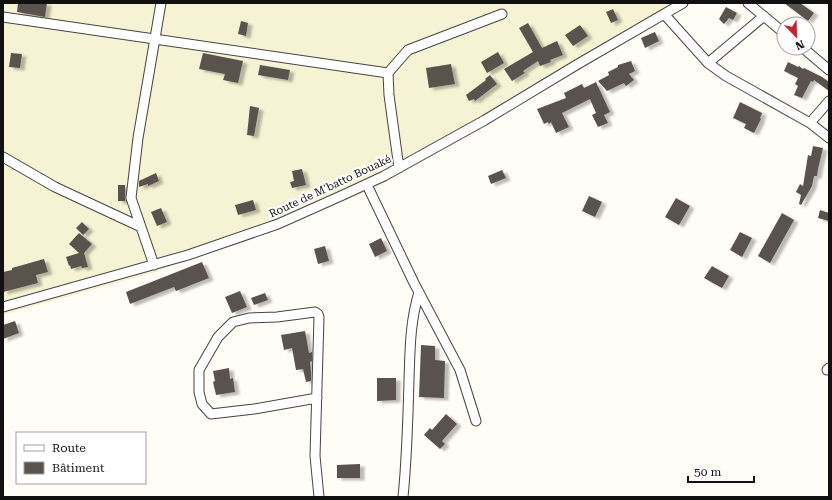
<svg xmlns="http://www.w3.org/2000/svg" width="832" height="500" font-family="'Roboto Serif',serif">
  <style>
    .farmland { fill: #f6f3d4 }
    .building { fill: #5a524d; filter: url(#shadow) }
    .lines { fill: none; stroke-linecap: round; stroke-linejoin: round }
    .minor-casing { stroke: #444; stroke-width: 11 }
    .minor { stroke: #fff; stroke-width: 9 }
    .labels { text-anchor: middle; stroke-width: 4; stroke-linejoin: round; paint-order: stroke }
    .street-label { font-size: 11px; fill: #111; stroke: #fff }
  </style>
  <defs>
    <filter id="shadow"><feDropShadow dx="4.5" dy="2.5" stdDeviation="1" flood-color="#0004"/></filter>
  </defs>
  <rect width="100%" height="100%" fill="#fffdf5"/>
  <path class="farmland" d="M 3,3 L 689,3 L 375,189 L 156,272 L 3,315 Z"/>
  <path class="building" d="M 18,3 L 47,3 L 45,17 L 17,12 Z
    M 784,3 L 800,3 L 814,13 L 808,21 Z
    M 726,7 L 737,13 L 733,20 L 729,18 L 724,24 L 719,19 Z
    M 613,9 L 618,20 L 611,23 L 606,12 Z
    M 241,21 L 248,23 L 246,36 L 238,34 Z
    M 528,23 L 542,48 L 557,41 L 563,55 L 550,60 L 551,62 L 540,66 L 538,61 L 523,71 L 525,73 L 512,81 L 504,69 L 533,52 L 519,28 Z
    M 580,25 L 588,36 L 573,46 L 565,35 Z
    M 655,32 L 659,41 L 645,48 L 641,38 Z
    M 498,52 L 504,63 L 487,73 L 481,62 Z
    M 11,53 L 22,54 L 20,68 L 9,67 Z
    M 203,53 L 243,61 L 238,83 L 223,80 L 225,74 L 199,69 Z
    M 631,61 L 635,71 L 629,74 L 634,80 L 626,86 L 624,83 L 607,91 L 598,81 L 609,75 L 608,72 L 618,67 L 618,65 Z
    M 788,62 L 798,67 L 799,66 L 803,69 L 804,68 L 822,77 L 829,82 L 829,91 L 814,80 L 813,82 L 811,81 L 802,98 L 794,95 L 798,86 L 795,84 L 798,78 L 784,71 Z
    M 451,64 L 455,84 L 429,88 L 426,68 Z
    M 260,65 L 290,70 L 288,80 L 258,75 Z
    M 490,75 L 497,84 L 475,101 L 474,99 L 469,101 L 466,95 L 486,80 L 485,79 Z
    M 596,82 L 610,112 L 604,115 L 608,123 L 598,127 L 592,115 L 596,113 L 590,99 L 562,113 L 569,127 L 556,133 L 551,122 L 549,124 L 548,122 L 544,124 L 537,109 L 566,98 L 564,93 L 582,84 L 584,88 Z
    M 740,102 L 762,113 L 760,118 L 761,119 L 754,133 L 744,128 L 746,124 L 733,118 Z
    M 250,106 L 259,108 L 254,136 L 247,135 Z
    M 813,146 L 823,148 L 818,169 L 817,176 L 814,176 L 812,186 L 801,205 L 799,204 L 801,195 L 796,192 L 800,184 L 803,186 L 808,155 L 811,156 Z
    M 302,169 L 306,185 L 292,188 L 290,182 L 294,181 L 292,171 Z
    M 502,170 L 506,178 L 491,184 L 488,176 Z
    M 156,173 L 159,181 L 148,186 L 148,184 L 139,187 L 139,181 Z
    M 118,185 L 125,185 L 125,201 L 118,201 Z
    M 589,196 L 602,202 L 595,217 L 582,211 Z
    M 676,198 L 690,206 L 679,225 L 665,217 Z
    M 253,200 L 256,210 L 238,215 L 235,205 Z
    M 161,208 L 167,222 L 157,226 L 151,212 Z
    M 820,210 L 829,213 L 829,221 L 818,218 Z
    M 782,213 L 794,220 L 770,263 L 758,256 Z
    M 82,222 L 89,229 L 83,235 L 76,228 Z
    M 740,232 L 752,238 L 742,257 L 730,250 Z
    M 79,233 L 92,244 L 84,253 L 88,267 L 82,268 L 81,266 L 71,269 L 70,265 L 69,266 L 66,257 L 79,253 L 69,244 Z
    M 381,238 L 387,251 L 375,257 L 369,244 Z
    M 325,246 L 329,261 L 318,264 L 314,249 Z
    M 44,259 L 48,272 L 36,275 L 38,283 L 3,292 L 3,272 L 12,270 L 12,268 Z
    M 202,262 L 209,278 L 176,291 L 174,287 L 130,304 L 126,292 Z
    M 712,266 L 729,276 L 722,288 L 704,278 Z
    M 240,291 L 247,307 L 232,313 L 225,297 Z
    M 265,293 L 268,300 L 254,305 L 251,298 Z
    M 15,321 L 19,333 L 3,339 L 3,325 Z
    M 305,331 L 309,353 L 312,352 L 312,361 L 310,362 L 311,372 L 311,381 L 306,382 L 303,369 L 296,370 L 292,348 L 284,350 L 281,335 Z
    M 421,345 L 435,346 L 435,360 L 445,361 L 444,398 L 419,397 Z
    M 229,368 L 230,379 L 233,378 L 235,392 L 216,395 L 213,382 L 215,381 L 213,371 Z
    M 377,378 L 396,378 L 396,400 L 377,401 Z
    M 446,414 L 457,424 L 442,441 L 445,444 L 440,449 L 424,435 L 430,428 L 432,430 Z
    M 360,464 L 360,478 L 337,478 L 337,465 Z"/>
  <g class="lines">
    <defs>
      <path id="minor" d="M 748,3 L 784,33
        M 664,14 L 708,63 L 726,76 L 810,123 L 829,138
        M 3,17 L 388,73
        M 803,48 L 829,70
        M 708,63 L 764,16
        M 810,123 L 829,101
        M 3,157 L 55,187 L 141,227
        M 399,168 L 389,95 L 388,73 L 408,50 L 502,14
        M 367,185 L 414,283 L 460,370 L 476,421
        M 154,265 L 131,198 L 138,138 L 161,3
        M 3,307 L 188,255 L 278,224 L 343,195 L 384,176 L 485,120 L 578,64 L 683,3
        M 827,370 L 829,368
        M 317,398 L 254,409 L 211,414 L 202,404 L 199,392 L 199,370 L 218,337 L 233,322 L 249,318 L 277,317 L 315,312 L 318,314 L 319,317 L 315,456 L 319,497
        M 403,497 C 407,458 408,419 409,380 C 410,349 410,322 419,292"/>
    </defs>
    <use href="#minor" class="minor-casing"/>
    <use href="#minor" class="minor"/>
  </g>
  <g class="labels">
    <g class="street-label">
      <text transform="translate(330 186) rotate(-25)" y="4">Route de M'batto Bouaké</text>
    </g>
  </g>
  <rect width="832" height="500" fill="none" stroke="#111111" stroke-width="8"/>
  <rect x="16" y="432" width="130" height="52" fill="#ffffff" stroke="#a0a0a0"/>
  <rect x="24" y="445" width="20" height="6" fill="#ffffff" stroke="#a0a0a0"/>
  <text x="52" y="452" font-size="12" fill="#111111">Route</text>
  <rect x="24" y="462" width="20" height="12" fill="#5a524d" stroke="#a0a0a0"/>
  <text x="52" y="472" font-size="12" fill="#111111">Bâtiment</text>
  <g transform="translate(796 36) rotate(157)"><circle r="19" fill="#ffffff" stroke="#a0a0a0"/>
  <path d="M0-3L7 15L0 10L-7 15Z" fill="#c4262e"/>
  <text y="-6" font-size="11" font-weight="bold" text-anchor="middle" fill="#111111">N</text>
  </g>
  <path d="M688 476v6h66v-6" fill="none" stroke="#111111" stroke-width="2"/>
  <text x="694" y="476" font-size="12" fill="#111111" stroke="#ffffff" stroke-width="3" paint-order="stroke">50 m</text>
</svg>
